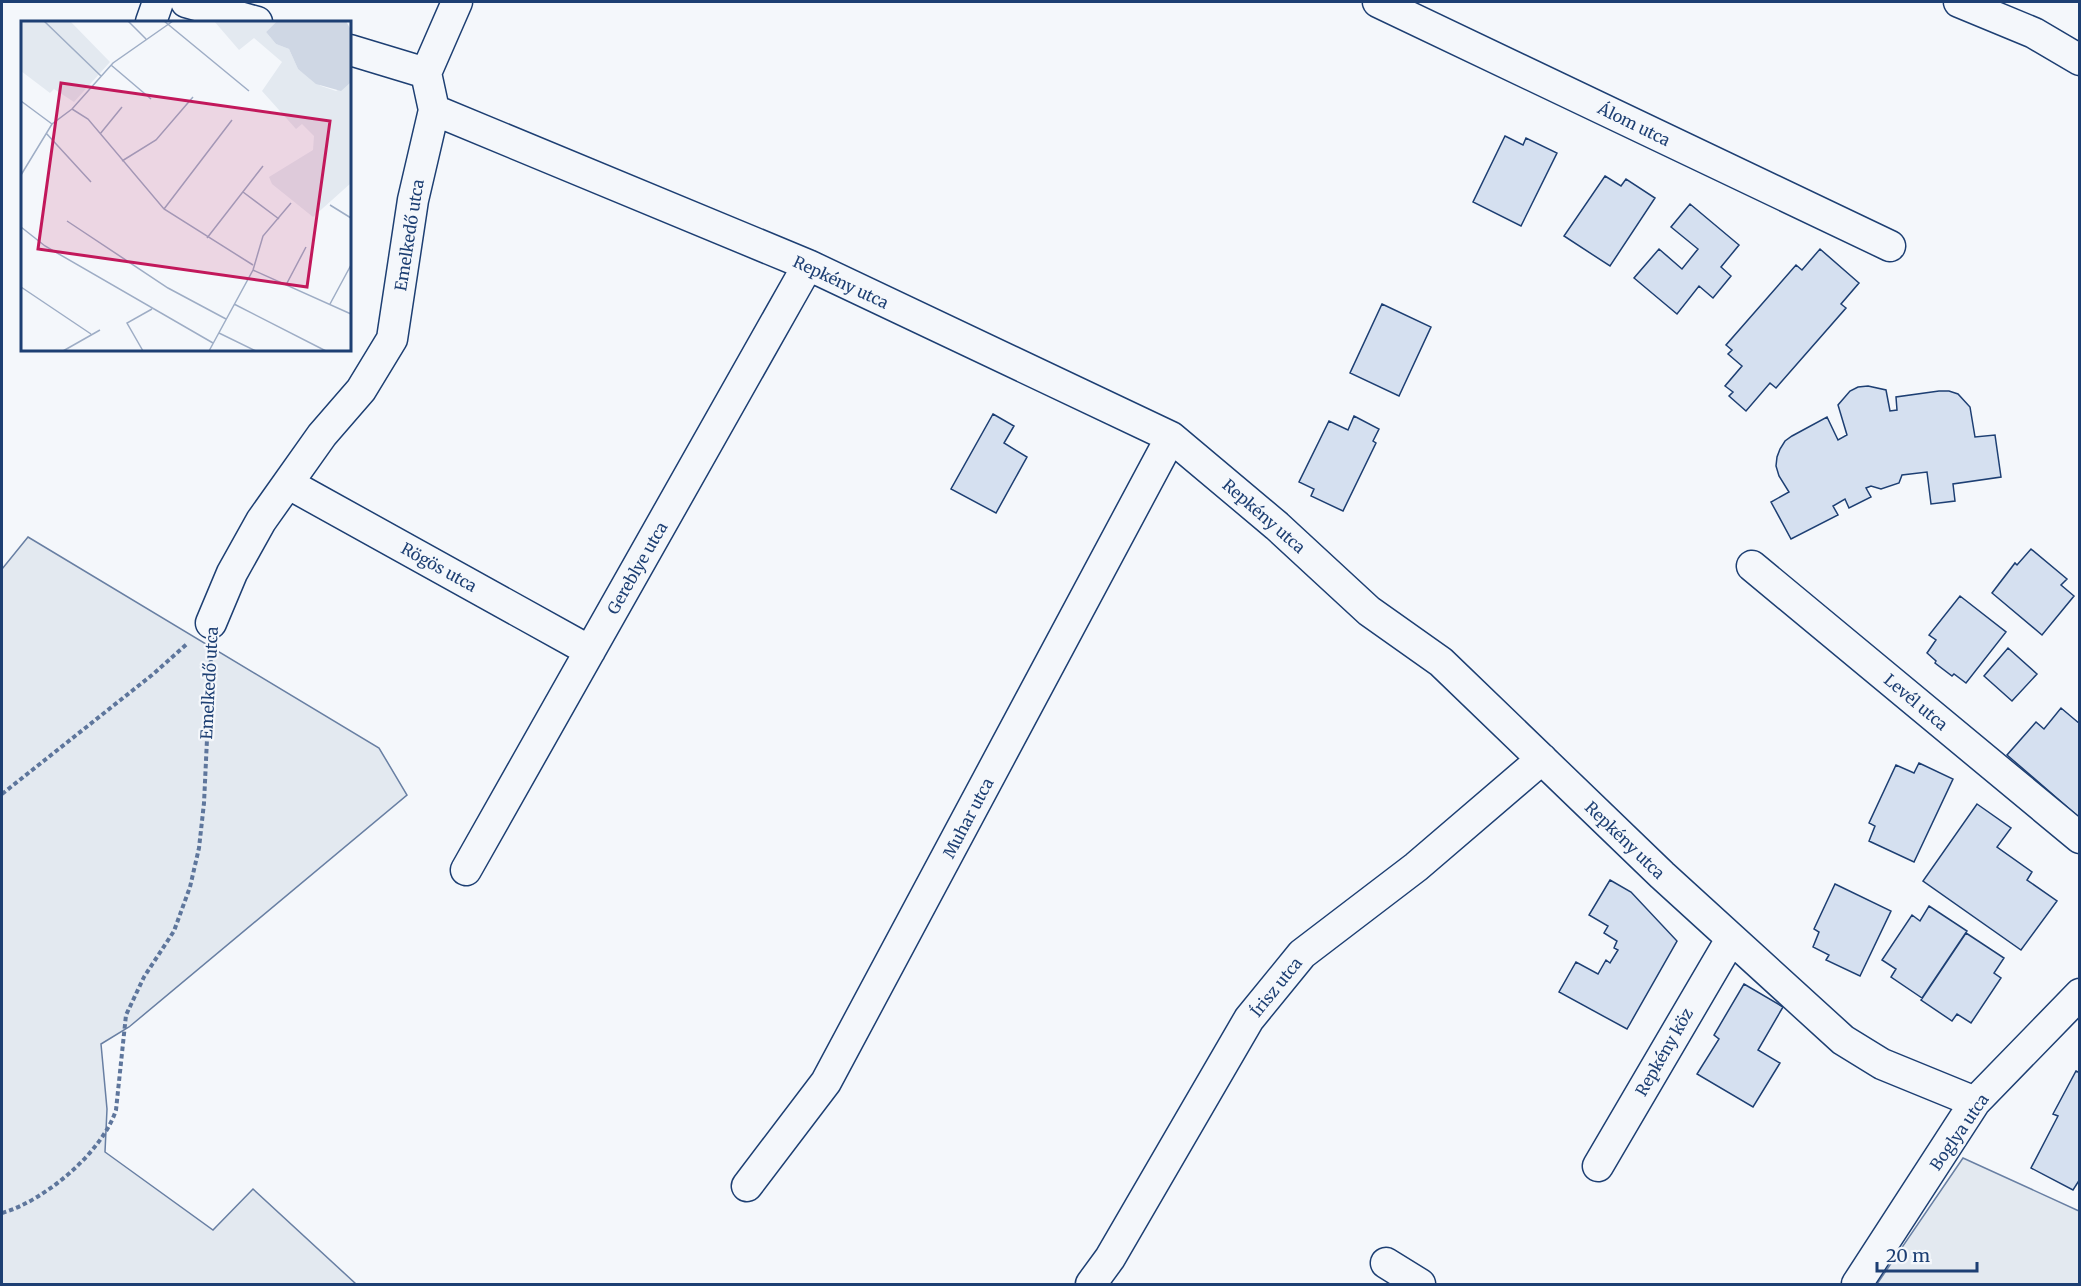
<svg xmlns="http://www.w3.org/2000/svg" width="2081" height="1286" font-family="Merriweather,serif">
  <style>
    .green { fill: #e3e9f0; stroke: #687fa3; stroke-width: 1.5 }
    .building { fill: #d5e0f0; stroke: #1d3f73; stroke-width: 1.5 }
    .lines { fill: none; stroke-linecap: round; stroke-linejoin: round }
    .street-casing { stroke: #1d3f73; stroke-width: 33 }
    .path { stroke: #5e769c; stroke-width: 4; stroke-dasharray: 4.5 3; stroke-linecap: butt }
    .street { stroke: #f4f7fb; stroke-width: 30 }
    .labels { text-anchor: middle; stroke-width: 4.5; stroke-linejoin: round; paint-order: stroke }
    .street-label { font-size: 16px; fill: #1d3f73; stroke: #f4f7fb }
    .inset-road { fill: none; stroke: #9eadc5; stroke-width: 1.5 }
    .view { fill: #c2185b; fill-opacity: 0.15; stroke: #c2185b; stroke-width: 3 }
    .inset-edge { fill: none; stroke: #1d3f73; stroke-width: 3 }
  </style>
  <rect width="100%" height="100%" fill="#f4f7fb"/>
  <path class="green" d="M 28,537 L 379,748 L 407,795 L 129,1027 L 101,1044 L 107,1109 L 105,1152 L 213,1230 L 253,1189 L 356,1284 L 2,1284 L 2,569 Z
    M 1963,1158 L 2079,1211 L 2079,1284 L 1877,1284 Z"/>
  <path class="building" d="M 1505,136 L 1523,145 L 1526,138 L 1557,153 L 1521,226 L 1473,202 Z
    M 1605,176 L 1621,186 L 1626,179 L 1655,198 L 1610,266 L 1564,236 Z
    M 1690,204 L 1739,245 L 1721,267 L 1731,276 L 1713,298 L 1699,286 L 1677,314 L 1634,278 L 1659,249 L 1682,269 L 1698,249 L 1671,227 Z
    M 1820,249 L 1859,283 L 1841,304 L 1846,308 L 1776,388 L 1770,383 L 1746,411 L 1729,396 L 1733,392 L 1725,386 L 1742,366 L 1728,354 L 1732,350 L 1726,345 L 1796,265 L 1802,270 Z
    M 1382,304 L 1431,327 L 1399,396 L 1350,373 Z
    M 1868,386 L 1886,390 L 1890,411 L 1897,410 L 1896,397 L 1939,391 L 1949,391 L 1958,394 L 1970,407 L 1975,437 L 1995,435 L 2001,477 L 1953,484 L 1955,501 L 1931,504 L 1927,472 L 1902,475 L 1899,483 L 1881,489 L 1871,486 L 1866,488 L 1871,497 L 1849,508 L 1845,499 L 1833,506 L 1838,515 L 1791,539 L 1771,502 L 1789,492 L 1779,476 L 1776,466 L 1777,457 L 1780,449 L 1785,441 L 1792,436 L 1827,417 L 1838,440 L 1847,435 L 1838,405 L 1850,391 L 1858,387 Z
    M 993,414 L 1014,426 L 1004,443 L 1027,457 L 996,513 L 951,489 Z
    M 1354,416 L 1379,429 L 1373,441 L 1376,443 L 1343,511 L 1311,496 L 1314,489 L 1299,482 L 1329,421 L 1348,430 Z
    M 2031,549 L 2067,579 L 2061,585 L 2074,596 L 2042,635 L 1992,593 L 2015,563 L 2017,565 Z
    M 1960,596 L 2006,632 L 1966,683 L 1954,674 L 1952,676 L 1935,663 L 1936,661 L 1927,653 L 1936,640 L 1929,635 Z
    M 2008,648 L 2037,674 L 2012,701 L 1984,676 Z
    M 2061,708 L 2080,724 L 2080,818 L 2007,755 L 2036,722 L 2044,729 Z
    M 1919,763 L 1953,779 L 1914,862 L 1869,841 L 1875,826 L 1869,823 L 1896,765 L 1914,773 Z
    M 1977,804 L 2011,828 L 1997,847 L 2032,872 L 2027,880 L 2057,901 L 2021,950 L 1923,881 Z
    M 1610,880 L 1631,892 L 1677,941 L 1627,1029 L 1559,992 L 1576,962 L 1598,974 L 1606,960 L 1610,963 L 1618,950 L 1614,948 L 1617,941 L 1604,933 L 1608,926 L 1589,915 Z
    M 1835,884 L 1891,911 L 1860,976 L 1826,960 L 1829,955 L 1813,947 L 1819,932 L 1814,929 Z
    M 1929,906 L 1967,931 L 1922,998 L 1891,977 L 1896,969 L 1882,960 L 1912,915 L 1920,921 Z
    M 1966,933 L 2004,958 L 1994,973 L 2001,978 L 1971,1023 L 1957,1014 L 1952,1021 L 1921,1000 Z
    M 1744,984 L 1783,1007 L 1758,1050 L 1780,1063 L 1753,1107 L 1697,1074 L 1719,1039 L 1714,1035 Z
    M 2076,1071 L 2080,1073 L 2080,1179 L 2073,1190 L 2031,1168 L 2058,1116 L 2053,1114 Z"/>
  <g class="lines">
    <defs>
      <path id="street" d="M 186,2 L 257,22
        M 1378,2 L 1890,246
        M 1959,2 L 2034,33 L 2080,60
        M 151,22 L 158,2
        M 350,50 L 426,73
        M 434,110 L 808,265 L 1171,437 L 1277,526 L 1369,611 L 1441,662 L 1662,875 L 1843,1040 L 1882,1064 L 1975,1102
        M 289,484 L 590,651
        M 1752,566 L 2080,838
        M 211,623 L 232,573 L 261,521 L 322,435 L 361,390 L 392,339 L 413,200 L 434,110 L 426,73 L 457,2
        M 466,870 L 808,265
        M 1598,1166 L 1731,939
        M 747,1186 L 826,1082 L 1171,437
        M 1386,1263 L 1420,1284
        M 1091,1284 L 1110,1258 L 1249,1019 L 1302,954 L 1416,867 L 1542,759
        M 1857,1284 L 1975,1102 L 2080,994"/>
    </defs>
    <use href="#street" class="street-casing"/>
    <path class="path" d="M 2,794 L 152,675 L 188,643
      M 2,1213 C 44,1201 102,1153 116,1110 L 126,1015 L 144,977 L 174,931 L 190,887 L 199,848 L 204,803 L 211,654"/>
    <use href="#street" class="street"/>
  </g>
  <g class="labels">
    <g class="street-label">
      <text transform="translate(1634 124) rotate(26)" y="6">Álom utca</text>
      <text transform="translate(409 235) rotate(-81)" y="6">Emelkedő utca</text>
      <text transform="translate(841 282) rotate(25)" y="6">Repkény utca</text>
      <text transform="translate(1264 516) rotate(41)" y="6">Repkény utca</text>
      <text transform="translate(439 567) rotate(29)" y="6">Rögös utca</text>
      <text transform="translate(637 568) rotate(-60)" y="6">Gereblye utca</text>
      <text transform="translate(209 683) rotate(-87)" y="6">Emelkedő utca</text>
      <text transform="translate(1916 702) rotate(40)" y="6">Levél utca</text>
      <text transform="translate(968 818) rotate(-62)" y="6">Muhar utca</text>
      <text transform="translate(1625 840) rotate(44)" y="6">Repkény utca</text>
      <text transform="translate(1276 987) rotate(-51)" y="6">Írisz utca</text>
      <text transform="translate(1664 1052) rotate(-60)" y="6">Repkény köz</text>
      <text transform="translate(1959 1132) rotate(-55)" y="6">Boglya utca</text>
    </g>
  </g>
  <g transform="translate(21 21)">
    <rect width="330" height="330" fill="#f4f7fb"/>
    <path d="M 0,0 L 49,0 L 89,41 L 53,81 L 33,68 L 29,72 L 0,50 ZM 193,0 L 256,0 L 245,11 L 255,23 L 268,28 L 277,48 L 300,65 L 315,70 L 330,61 L 330,162 L 292,196 L 251,163 L 248,156 L 292,129 L 293,115 L 281,103 L 275,108 L 241,70 L 261,41 L 233,17 L 218,29 Z" fill="#e3e9f0"/>
    <path d="M 256,0 L 325,0 L 330,9 L 330,61 L 320,70 L 295,63 L 277,48 L 268,28 L 255,23 L 245,11 Z" fill="#cfd7e4"/>
    <path class="inset-road" d="M 23,0 L 80,55M 107,0 L 125,18M 143,0 L 228,70M 90,44 L 130,78M 0,80 L 31,103M 51,88 L 67,98 L 143,188 L 232,244M 25,112 L 70,161M 79,113 L 101,86M 101,140 L 135,119 L 172,76M 0,154 L 31,103 L 51,88 L 92,42 L 152,0M 222,171 L 258,198M 309,184 L 330,197M 143,188 L 211,99M 46,200 L 147,267 L 205,298M 0,206 L 24,225 L 192,322M 186,217 L 242,145M 232,249 L 330,293M 265,264 L 285,226M 0,266 L 70,313M 213,283 L 305,330M 309,283 L 330,244M 198,312 L 235,330M 42,330 L 79,309M 122,330 L 106,302 L 131,288M 188,330 L 232,249 L 242,215 L 270,182"/>
    <path class="view" d="M 40,62 L 309,100 L 286,266 L 17,228 Z"/>
    <rect width="330" height="330" class="inset-edge"/>
  </g>
  <rect width="2081" height="1286" fill="none" stroke="#1d3f73" stroke-width="6"/>
  <path d="M1877 1262v9h100v-9" fill="none" stroke="#1d3f73" stroke-width="3"/>
  <text x="1886" y="1262" font-size="18" fill="#1d3f73" stroke="#f4f7fb" stroke-width="4.5" paint-order="stroke">20 m</text>
</svg>
